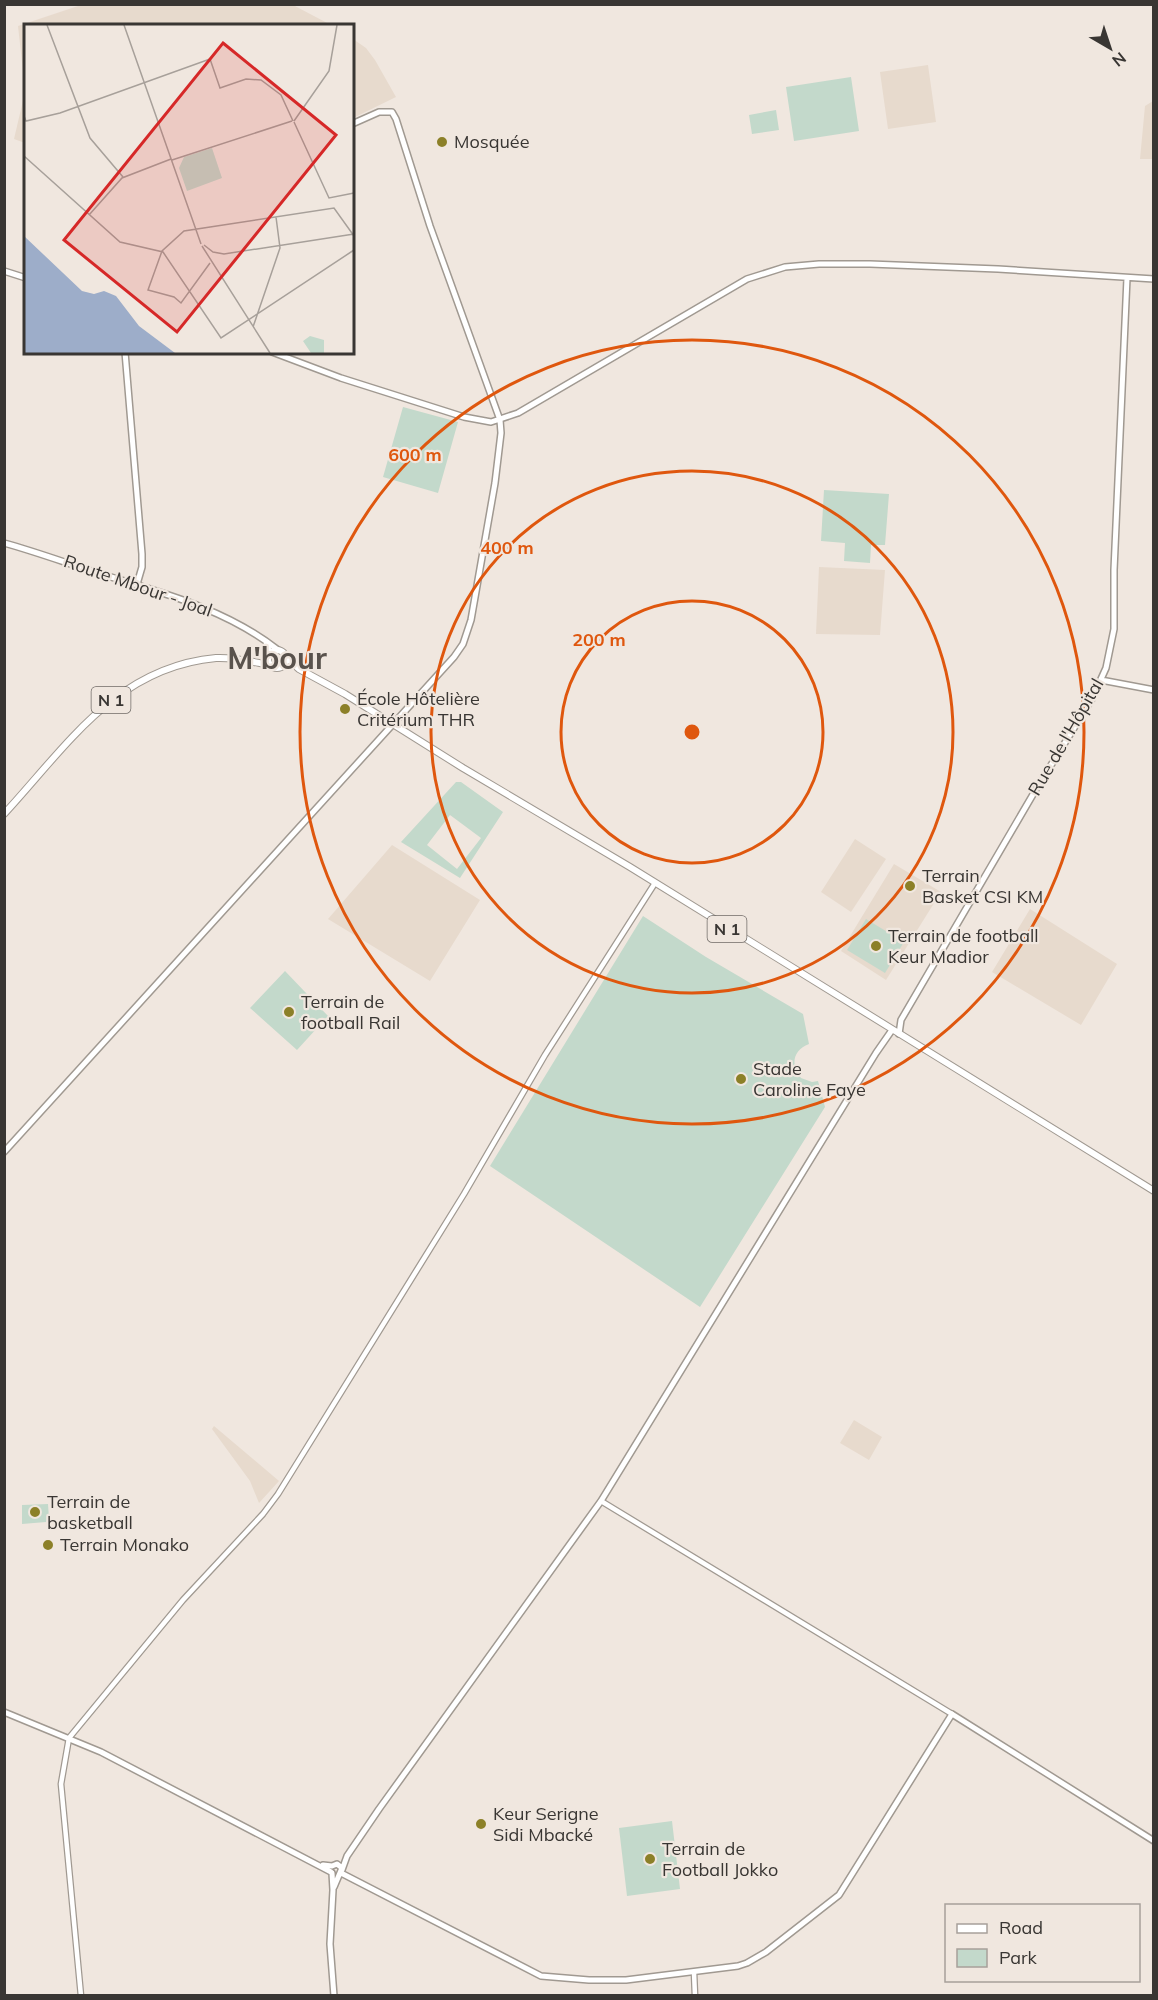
<svg xmlns="http://www.w3.org/2000/svg" width="1158" height="2000" font-family="Mulish,sans-serif">
  <style>
    .built { fill: #e7dacd }
    .green { fill: #c3d9cb; fill-rule: evenodd }
    .lines { fill: none; stroke-linecap: round; stroke-linejoin: round }
    .minor-casing { stroke: #a09991; stroke-width: 7 }
    .major-casing { stroke: #a09991; stroke-width: 8 }
    .highway-casing { stroke: #a09991; stroke-width: 8 }
    .minor { stroke: #fff; stroke-width: 4.5 }
    .major { stroke: #fff; stroke-width: 5 }
    .highway { stroke: #fff; stroke-width: 6 }
    .ring { fill: none; stroke: #df570e; stroke-width: 3 }
    .poi-dot { fill: #8c8028; stroke: #f0e7df; stroke-width: 2 }
    .labels { text-anchor: middle; stroke-width: 4.5; stroke-linejoin: round; paint-order: stroke }
    .shield { fill: #f0e7df; stroke: #706b67; stroke-width: 1.5 }
    .shield-label { font-size: 16px; font-weight: bold; fill: #393633 }
    .poi-label { font-size: 18px; fill: #393633; stroke: #f0e7df; text-anchor: start }
    .street-label { font-size: 18px; fill: #393633; stroke: #f0e7df }
    .town-label { font-size: 30px; font-weight: bold; fill: #59524c; stroke: #f0e7df }
    .inset-road { fill: none; stroke: #a7a09a; stroke-width: 1.5 }
    .view { fill: #d62828; fill-opacity: 0.15; stroke: #d62828; stroke-width: 3 }
    .inset-edge { fill: none; stroke: #393633; stroke-width: 3 }
    .centre { fill: #df570e; stroke: #f0e7df; stroke-width: 3 }
    .ring-label { font-size: 18px; text-anchor: middle; font-weight: bold; fill: #df570e; stroke: #f0e7df; stroke-width: 4.5; stroke-linejoin: round; paint-order: stroke }
  </style>
  <rect width="100%" height="100%" fill="#f0e7df"/>
  <path class="built" d="M 81,5 L 293,5 L 331,25 L 26,26 L 25,89 L 18,26 Z
    M 353,39 L 366,48 L 375,60 L 396,97 L 353,118 Z
    M 928,65 L 936,122 L 888,129 L 880,72 Z
    M 25,92 L 25,143 L 14,139 Z
    M 1153,101 L 1153,159 L 1140,159 L 1145,106 Z
    M 819,567 L 885,570 L 880,635 L 816,634 Z
    M 855,839 L 886,859 L 851,912 L 821,892 Z
    M 392,845 L 480,900 L 430,981 L 328,919 Z
    M 894,864 L 941,892 L 886,980 L 841,951 Z
    M 1030,909 L 1117,964 L 1081,1025 L 992,972 Z
    M 854,1420 L 882,1437 L 869,1460 L 840,1443 Z
    M 214,1426 L 279,1481 L 259,1503 L 250,1481 L 212,1429 Z"/>
  <path class="green" d="M 851,77 L 859,131 L 794,141 L 786,87 Z
    M 776,110 L 779,130 L 752,134 L 749,115 Z
    M 403,407 L 458,422 L 438,493 L 383,477 Z
    M 824,490 L 889,494 L 885,545 L 871,545 L 870,563 L 844,561 L 845,543 L 821,541 Z
    M 456,782 L 461,782 L 503,812 L 460,878 L 401,842 ZM 450,815 L 481,838 L 457,869 L 427,845 Z
    M 643,916 L 706,957 L 803,1014 L 809,1044 C 793,1050 790,1065 801,1078 L 812,1082 L 818,1081 L 825,1107 L 700,1307 L 490,1166 Z
    M 866,919 L 904,942 L 885,973 L 847,950 Z
    M 285,971 L 328,1016 L 297,1050 L 250,1008 Z
    M 48,1504 L 49,1519 L 46,1522 L 22,1524 L 22,1505 Z
    M 672,1821 L 680,1889 L 627,1896 L 619,1828 Z"/>
  <g class="lines">
    <defs>
      <path id="minor" d="M 601,1501 L 952,1714
        M 694,1972 L 695,1996
        M 81,1996 L 61,1784 L 69,1738 L 183,1600 L 263,1514 L 278,1494 L 464,1194 L 545,1055 L 655,883"/>
      <path id="major" d="M 4,271 L 26,278
        M 125,352 L 142,554 L 142,567 L 137,584
        M 272,352 L 341,378 L 464,417 L 491,422 L 518,413 L 747,279 L 785,267 L 819,264 L 870,264 L 998,269 L 1154,279
        M 4,543 C 37,552 69,564 101,574 C 163,593 226,609 278,650
        M 266,642 L 270,653
        M 1101,680 L 1154,690
        M 899,1034 L 901,1020 L 1035,791 L 1092,699 L 1106,668 L 1114,629 L 1114,570 L 1127,278
        M 4,1152 L 454,657 L 463,644 L 471,620 L 495,483 L 501,433 L 500,420 L 430,226 L 396,119 L 392,112 L 379,112 L 352,124
        M 4,1712 L 101,1752 L 331,1872
        M 323,1865 L 332,1866 L 337,1864 L 342,1868 L 334,1887
        M 342,1870 L 347,1856 L 379,1809 L 601,1501 L 876,1053 L 892,1030
        M 332,1873 L 333,1890 L 330,1944 L 334,1996
        M 341,1873 L 541,1976 L 589,1980 L 626,1980 L 738,1966 L 747,1963 L 766,1952 L 839,1895 L 952,1714 L 1154,1841"/>
      <path id="highway" d="M268 659a9 9 0 1 1 18 0a9 9 0 1 1-18 0Z
        M 286,657 L 299,669 L 345,694 L 463,768 L 630,867 L 1154,1191
        M 4,814 C 66,747 116,667 216,658 C 234,657 253,662 270,665"/>
    </defs>
    <use href="#minor" class="minor-casing"/>
    <use href="#major" class="major-casing"/>
    <use href="#highway" class="highway-casing"/>
    <use href="#minor" class="minor"/>
    <use href="#major" class="major"/>
    <use href="#highway" class="highway"/>
  </g>
  <g class="ring">
    <circle cx="692" cy="732" r="131"/>
    <circle cx="692" cy="732" r="261"/>
    <circle cx="692" cy="732" r="392"/>
  </g>
  <g class="poi-dot">
    <circle cx="442" cy="142" r="6"/>
    <circle cx="345" cy="709" r="6"/>
    <circle cx="910" cy="886" r="6"/>
    <circle cx="876" cy="946" r="6"/>
    <circle cx="289" cy="1012" r="6"/>
    <circle cx="741" cy="1079" r="6"/>
    <circle cx="35" cy="1512" r="6"/>
    <circle cx="48" cy="1545" r="6"/>
    <circle cx="481" cy="1824" r="6"/>
    <circle cx="650" cy="1859" r="6"/>
  </g>
  <g class="labels">
    <g class="shield">
      <rect x="91.5" y="687" width="39" height="26" rx="4.5"/>
      <rect x="707.5" y="916" width="39" height="26" rx="4.5"/>
    </g>
    <g class="shield-label">
      <text x="111" y="706">N 1</text>
      <text x="727" y="935">N 1</text>
    </g>
    <g class="poi-label">
      <text x="454" y="148">Mosquée</text>
      <text x="357" y="705">École Hôtelière<tspan x="357" dy="21">Critérium THR</tspan></text>
      <text x="922" y="882">Terrain<tspan x="922" dy="21">Basket CSI KM</tspan></text>
      <text x="888" y="942">Terrain de football<tspan x="888" dy="21">Keur Madior</tspan></text>
      <text x="301" y="1008">Terrain de<tspan x="301" dy="21">football Rail</tspan></text>
      <text x="753" y="1075">Stade<tspan x="753" dy="21">Caroline Faye</tspan></text>
      <text x="47" y="1508">Terrain de<tspan x="47" dy="21">basketball</tspan></text>
      <text x="60" y="1551">Terrain Monako</text>
      <text x="493" y="1820">Keur Serigne<tspan x="493" dy="21">Sidi Mbacké</tspan></text>
      <text x="662" y="1855">Terrain de<tspan x="662" dy="21">Football Jokko</tspan></text>
    </g>
    <g class="street-label">
      <text transform="translate(138 586) rotate(19)" y="6">Route Mbour - Joal</text>
      <text transform="translate(1066 737) rotate(-60)" y="6">Rue de l'Hôpital</text>
    </g>
    <g class="town-label">
      <text x="277" y="669">M'bour</text>
    </g>
  </g>
  <g transform="translate(24 24)">
    <rect width="330" height="330" fill="#f0e7df"/>
    <path d="M 188,124 L 198,154 L 163,167 L 155,144 L 160,133 ZM 286,312 L 300,316 L 300,329 L 287,329 L 279,317 Z" fill="#c3d9cb"/>
    <path d="M 0,212 L 58,267 L 70,270 L 80,267 L 92,272 L 115,302 L 151,329 L 0,329 Z" fill="#9dadc9"/>
    <path class="inset-road" d="M 23,1 L 66,114 L 99,153M 100,1 L 177,220M 0,92 L 2,97 L 36,89 L 186,35 L 196,64 L 222,55 L 237,56 L 257,71 L 269,97M 270,97 L 305,47 L 313,1M 270,98 L 305,174 L 330,169M 0,132 L 96,218 L 139,228 L 197,314 L 330,226M 148,136 L 268,97M 65,191 L 98,154 L 147,135M 180,221 L 189,228 L 200,230 L 330,210M 178,222 L 246,329M 186,239 L 157,279 L 150,273 L 124,266 L 138,227 L 160,207 L 310,184 L 330,212M 229,303 L 256,224 L 252,193"/>
    <path class="view" d="M 199,19 L 312,111 L 153,308 L 40,216 Z"/>
    <rect width="330" height="330" class="inset-edge"/>
  </g>
  <circle cx="692" cy="732" r="9" class="centre"/>
  <g class="ring-label">
    <text x="415" y="461">600 m</text>
    <text x="507" y="554">400 m</text>
    <text x="599" y="646">200 m</text>
  </g>
  <rect width="1158" height="2000" fill="none" stroke="#393633" stroke-width="12"/>
  <rect x="945" y="1904" width="195" height="78" fill="#f0e7df" stroke="#a7a09a" stroke-width="1.5"/>
  <rect x="957" y="1924" width="30" height="9" fill="#ffffff" stroke="#a7a09a" stroke-width="1.5"/>
  <text x="999" y="1934" font-size="18" fill="#393633">Road</text>
  <rect x="957" y="1949" width="30" height="18" fill="#c3d9cb" stroke="#a7a09a" stroke-width="1.5"/>
  <text x="999" y="1964" font-size="18" fill="#393633">Park</text>
  <g transform="translate(1110 48) rotate(141)" stroke="#f0e7df" stroke-width="4.5" paint-order="stroke">
  <path d="M0-4.5L10 22L0 15L-10 22Z" fill="#393633"/>
  <text y="-9" font-size="16" font-weight="bold" text-anchor="middle" fill="#393633">N</text>
  </g>
</svg>
